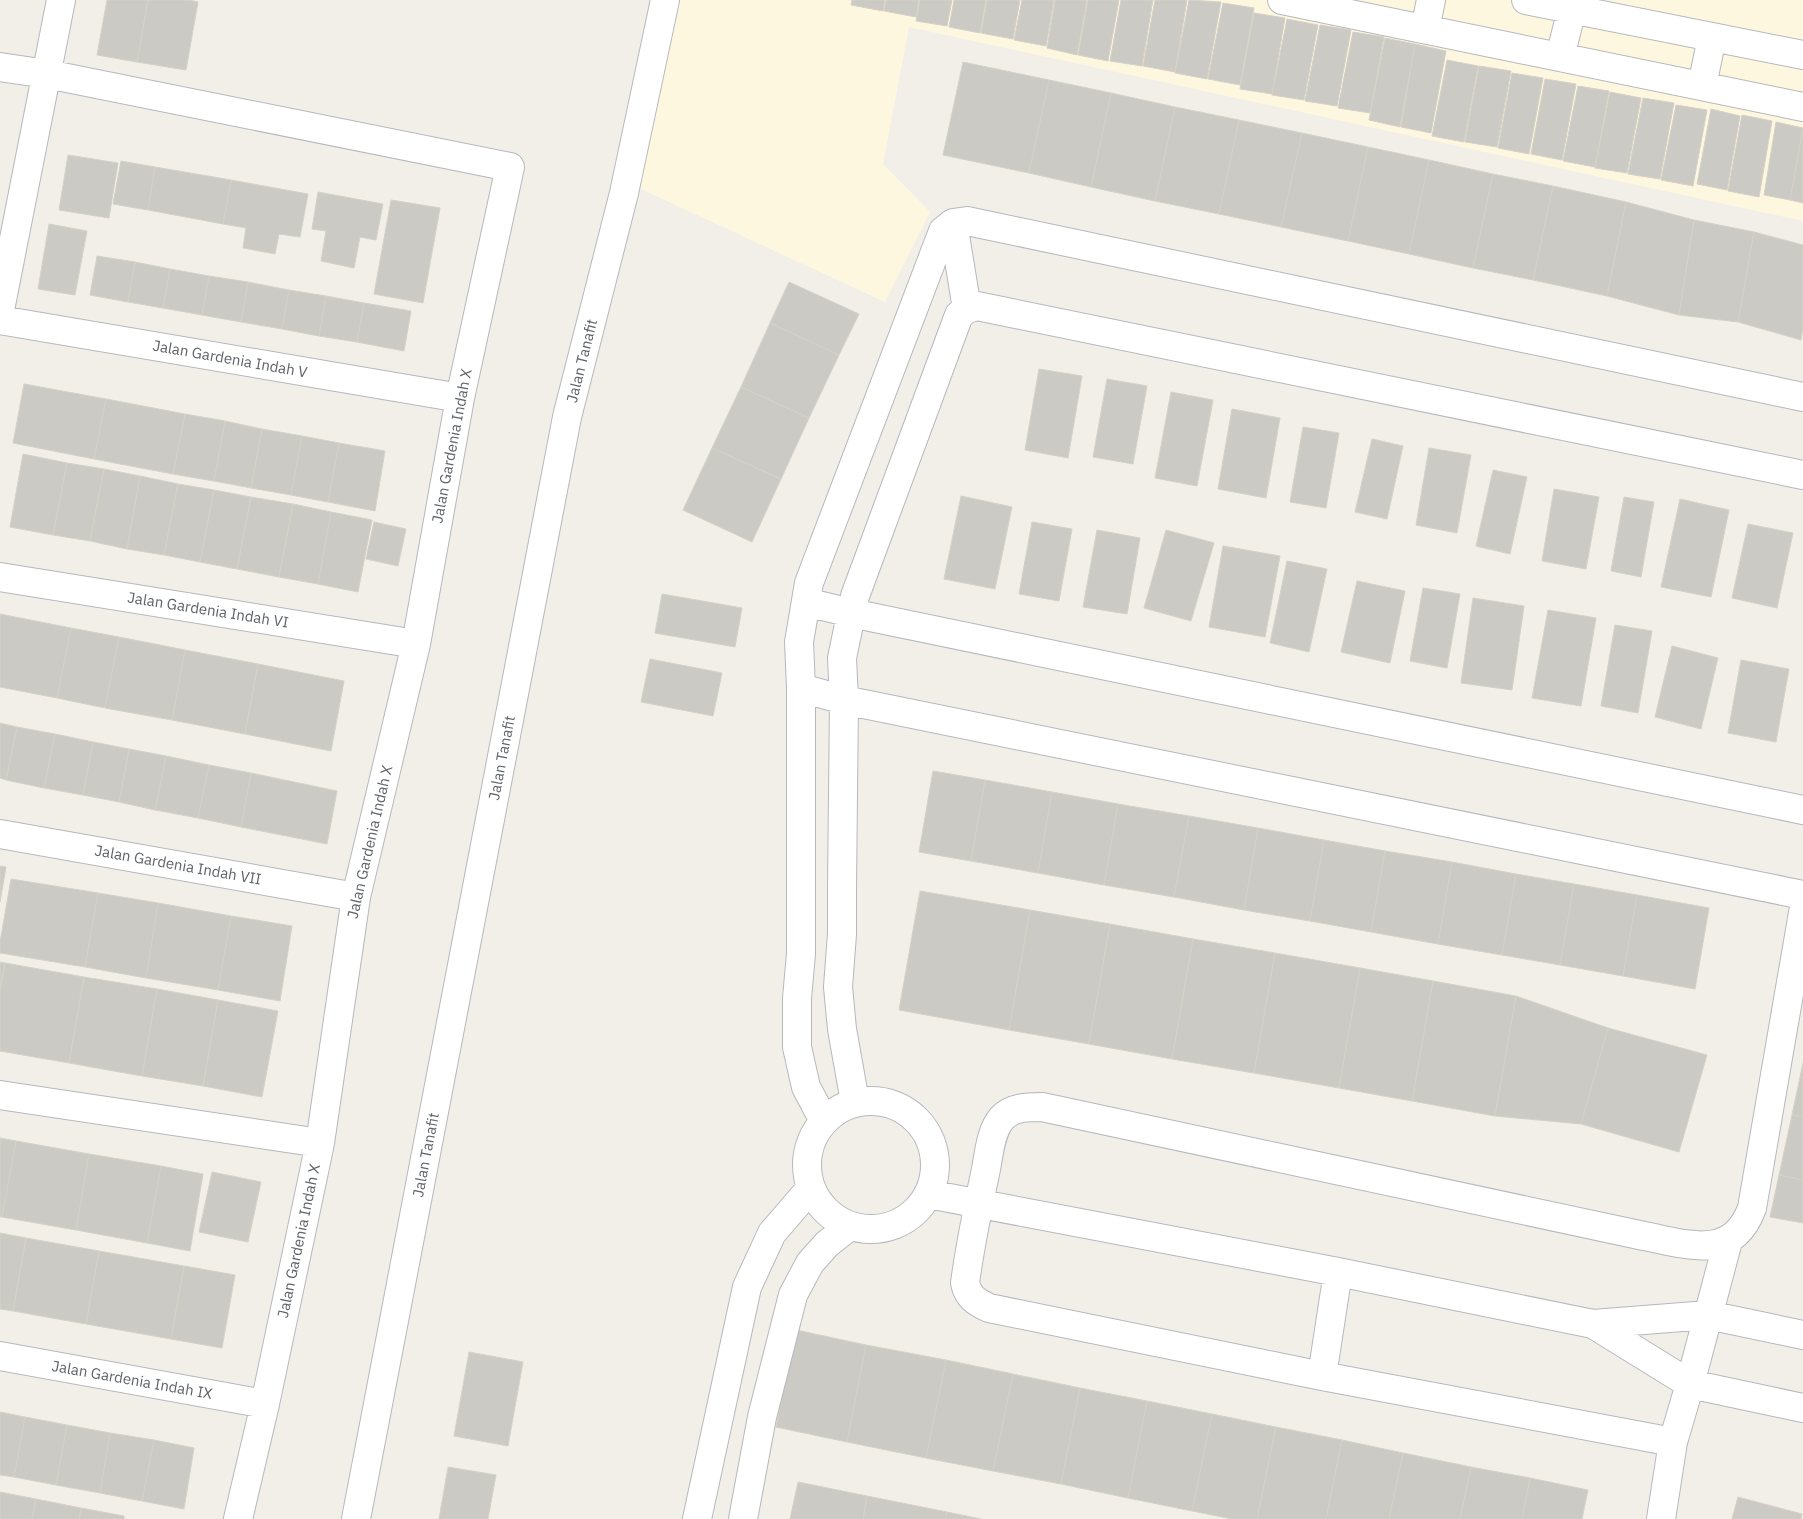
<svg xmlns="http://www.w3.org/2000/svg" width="1803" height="1519" font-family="'IBM Plex Sans',sans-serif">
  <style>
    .commercial { fill: #fef7e0 }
    .building { fill: #cccac5; stroke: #d6d1c6 }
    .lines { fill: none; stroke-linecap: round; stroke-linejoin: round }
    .minor-casing { stroke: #b5b8bc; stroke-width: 30 }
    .minor { stroke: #fff; stroke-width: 28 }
    .labels { text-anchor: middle; stroke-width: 5; stroke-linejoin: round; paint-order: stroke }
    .street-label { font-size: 15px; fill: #5f6368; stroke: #fff }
  </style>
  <rect width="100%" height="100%" fill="#f1efe8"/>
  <path class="commercial" d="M 668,0 L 1803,0 L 1803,221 L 909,27 L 883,164 L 930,212 L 885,302 L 630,184 Z"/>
  <path class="building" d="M 107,0 L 148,0 L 137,62 L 97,55 Z
    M 148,0 L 189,0 L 198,2 L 186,70 L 137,62 Z
    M 852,0 L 885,0 L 883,11 L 851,5 Z
    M 886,0 L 919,0 L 916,17 L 884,11 Z
    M 920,0 L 952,0 L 947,26 L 916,21 Z
    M 954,0 L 986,0 L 980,33 L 949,27 Z
    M 987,0 L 1020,0 L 1013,39 L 981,33 Z
    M 1022,0 L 1054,0 L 1046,46 L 1014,40 Z
    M 1055,0 L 1087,0 L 1077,55 L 1047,48 Z
    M 1088,0 L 1119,0 L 1108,61 L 1078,55 Z
    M 1121,0 L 1153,0 L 1142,66 L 1110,61 Z
    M 1155,0 L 1187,0 L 1175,72 L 1143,66 Z
    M 1189,0 L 1221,2 L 1207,79 L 1175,73 Z
    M 1223,3 L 1254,8 L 1240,85 L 1208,79 Z
    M 1254,13 L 1285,18 L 1272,94 L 1240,89 Z
    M 1287,19 L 1318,25 L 1304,100 L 1272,95 Z
    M 1320,25 L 1351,30 L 1337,106 L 1305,101 Z
    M 1353,32 L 1384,37 L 1370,113 L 1338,108 Z
    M 1385,38 L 1415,44 L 1400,127 L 1369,120 Z
    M 1415,44 L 1446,51 L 1431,133 L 1401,127 Z
    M 1447,60 L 1478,66 L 1464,142 L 1432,136 Z
    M 963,62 L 1049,80 L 1029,173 L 943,155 Z
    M 1479,66 L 1511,71 L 1497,147 L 1465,142 Z
    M 1512,73 L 1543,78 L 1529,154 L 1498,148 Z
    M 1545,79 L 1576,84 L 1562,160 L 1531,154 Z
    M 1049,80 L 1111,93 L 1091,187 L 1029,173 Z
    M 1578,86 L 1609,91 L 1595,167 L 1563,161 Z
    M 1610,92 L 1641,98 L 1627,173 L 1595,168 Z
    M 1111,93 L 1175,107 L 1155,201 L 1091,187 Z
    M 1643,98 L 1674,103 L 1660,179 L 1628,174 Z
    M 1676,105 L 1707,110 L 1693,186 L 1661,180 Z
    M 1175,107 L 1239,120 L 1219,214 L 1155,201 Z
    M 1711,109 L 1740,116 L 1727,190 L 1697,184 Z
    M 1742,115 L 1772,121 L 1759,197 L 1728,191 Z
    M 1239,120 L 1302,133 L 1281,227 L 1219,214 Z
    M 1776,122 L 1803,128 L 1790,200 L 1764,195 Z
    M 1803,128 L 1803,203 L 1790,200 Z
    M 1302,133 L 1368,147 L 1348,241 L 1281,227 Z
    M 1368,147 L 1429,160 L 1409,254 L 1348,241 Z
    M 68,155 L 118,163 L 109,218 L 59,210 Z
    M 1429,160 L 1493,174 L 1473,268 L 1409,254 Z
    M 121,161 L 155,167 L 148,210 L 113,204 Z
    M 155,167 L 231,180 L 223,224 L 148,210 Z
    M 1493,174 L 1553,186 L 1533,280 L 1473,268 Z
    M 231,180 L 308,194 L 300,237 L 279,234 L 275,254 L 243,248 L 246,228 L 223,224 Z
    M 1553,186 L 1626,202 L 1607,296 L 1533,280 Z
    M 318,192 L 383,204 L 376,240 L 360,237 L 354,268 L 321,261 L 326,231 L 312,229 Z
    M 391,200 L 440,208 L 423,303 L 374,294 Z
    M 1626,202 L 1694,220 L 1679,315 L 1607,296 Z
    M 1694,220 L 1754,232 L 1738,322 L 1679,315 Z
    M 49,224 L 87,231 L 75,295 L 38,289 Z
    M 1754,232 L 1803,245 L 1803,328 L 1801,340 L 1738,322 Z
    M 97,256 L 135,262 L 128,302 L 90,295 Z
    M 135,262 L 170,269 L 163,308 L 128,302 Z
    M 170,269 L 209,276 L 202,315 L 163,308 Z
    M 209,276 L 248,282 L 241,322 L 202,315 Z
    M 248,282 L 289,290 L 282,329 L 241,322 Z
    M 789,282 L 859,314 L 839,355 L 770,323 Z
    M 289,290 L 326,296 L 319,336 L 282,329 Z
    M 326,296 L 364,303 L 357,342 L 319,336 Z
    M 364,303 L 411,311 L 404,351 L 357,342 Z
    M 770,323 L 839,355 L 809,418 L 741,387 Z
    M 1039,369 L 1082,376 L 1068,458 L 1025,450 Z
    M 1107,379 L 1147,386 L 1133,464 L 1093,457 Z
    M 24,384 L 106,399 L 94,459 L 13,443 Z
    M 741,387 L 809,418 L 781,479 L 712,448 Z
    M 1171,392 L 1213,400 L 1197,486 L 1155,478 Z
    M 106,399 L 185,414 L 173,474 L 94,459 Z
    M 1232,409 L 1280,418 L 1266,498 L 1218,489 Z
    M 185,414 L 225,421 L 214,481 L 173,474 Z
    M 225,421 L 262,429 L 251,488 L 214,481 Z
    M 1303,427 L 1339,433 L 1326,508 L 1290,502 Z
    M 262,429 L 302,436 L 291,495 L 251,488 Z
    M 302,436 L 339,443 L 328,502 L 291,495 Z
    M 1372,439 L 1403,446 L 1387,519 L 1355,512 Z
    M 339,443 L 385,451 L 375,511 L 328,502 Z
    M 712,448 L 781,479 L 752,542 L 683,510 Z
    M 1429,448 L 1471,455 L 1457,533 L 1416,525 Z
    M 23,454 L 67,463 L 53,535 L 10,527 Z
    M 67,463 L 104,469 L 90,541 L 53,535 Z
    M 104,469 L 140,476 L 127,549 L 90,541 Z
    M 1493,470 L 1527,477 L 1510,554 L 1476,546 Z
    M 140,476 L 178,484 L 164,555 L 127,549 Z
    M 178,484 L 214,490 L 200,562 L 164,555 Z
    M 1554,489 L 1599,497 L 1586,569 L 1542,561 Z
    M 214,490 L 251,497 L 237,569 L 200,562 Z
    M 961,496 L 1012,507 L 995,589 L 944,579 Z
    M 251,497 L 293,504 L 279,577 L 237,569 Z
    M 1624,497 L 1654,502 L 1641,577 L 1611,571 Z
    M 1680,499 L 1729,510 L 1711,597 L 1661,587 Z
    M 293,504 L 331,512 L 318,584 L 279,577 Z
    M 331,512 L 372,520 L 358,592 L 318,584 Z
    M 374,522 L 406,529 L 398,566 L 366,559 Z
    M 1032,522 L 1072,529 L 1059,601 L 1019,594 Z
    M 1748,524 L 1793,533 L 1777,608 L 1732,598 Z
    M 1097,530 L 1140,538 L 1127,614 L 1083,607 Z
    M 1166,530 L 1214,543 L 1191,621 L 1144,608 Z
    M 1223,546 L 1280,556 L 1265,637 L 1209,627 Z
    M 1287,561 L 1327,569 L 1309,652 L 1270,643 Z
    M 1357,581 L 1405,591 L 1390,663 L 1341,652 Z
    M 1423,588 L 1460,594 L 1447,668 L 1410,661 Z
    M 662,594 L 742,608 L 735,647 L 655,633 Z
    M 1473,598 L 1524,606 L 1512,690 L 1461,683 Z
    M 1548,610 L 1596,618 L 1581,706 L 1532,698 Z
    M 0,614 L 71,628 L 57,698 L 0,687 Z
    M 1615,625 L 1652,631 L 1638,713 L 1601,706 Z
    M 71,628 L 119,637 L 105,708 L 57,698 Z
    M 119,637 L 185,650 L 172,720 L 105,708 Z
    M 1672,646 L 1718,658 L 1701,729 L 1655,717 Z
    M 185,650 L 258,664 L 245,734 L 172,720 Z
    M 650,659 L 722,673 L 713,716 L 641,702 Z
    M 1741,660 L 1789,669 L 1776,742 L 1728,733 Z
    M 258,664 L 344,681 L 331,751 L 245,734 Z
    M 0,723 L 17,727 L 6,780 L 0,778 Z
    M 17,727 L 55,734 L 44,788 L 6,780 Z
    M 55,734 L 93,742 L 83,795 L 44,788 Z
    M 93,742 L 129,749 L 119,802 L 83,795 Z
    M 129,749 L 166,756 L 155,810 L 119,802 Z
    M 166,756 L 209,765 L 198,818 L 155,810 Z
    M 209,765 L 251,773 L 241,827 L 198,818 Z
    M 933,771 L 985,780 L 971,861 L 919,852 Z
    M 251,773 L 337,791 L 327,844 L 241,827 Z
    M 985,780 L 1052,792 L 1038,873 L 971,861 Z
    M 1052,792 L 1118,804 L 1104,885 L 1038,873 Z
    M 1118,804 L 1189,816 L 1174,897 L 1104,885 Z
    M 1189,816 L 1258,828 L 1244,910 L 1174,897 Z
    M 1258,828 L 1324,840 L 1310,921 L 1244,910 Z
    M 1324,840 L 1385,851 L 1371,932 L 1310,921 Z
    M 1385,851 L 1452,862 L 1438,944 L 1371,932 Z
    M 1452,862 L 1516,874 L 1502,955 L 1438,944 Z
    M 0,866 L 6,867 L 0,902 Z
    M 1516,874 L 1574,884 L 1560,965 L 1502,955 Z
    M 11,879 L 98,893 L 85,967 L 0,953 L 0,942 Z
    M 1574,884 L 1637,895 L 1623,976 L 1560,965 Z
    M 920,891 L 1030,910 L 1009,1030 L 899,1010 Z
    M 98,893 L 158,903 L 146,978 L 85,967 Z
    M 1637,895 L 1709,908 L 1695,989 L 1623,976 Z
    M 158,903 L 231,916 L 218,990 L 146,978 Z
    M 1030,910 L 1110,924 L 1089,1044 L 1009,1030 Z
    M 231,916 L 292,926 L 280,1001 L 218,990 Z
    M 1110,924 L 1193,939 L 1172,1059 L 1089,1044 Z
    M 1193,939 L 1275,953 L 1254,1073 L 1172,1059 Z
    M 1275,953 L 1360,968 L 1339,1088 L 1254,1073 Z
    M 0,962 L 5,963 L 0,991 Z
    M 5,963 L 84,977 L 69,1063 L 0,1051 L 0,991 Z
    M 1360,968 L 1433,981 L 1412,1101 L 1339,1088 Z
    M 84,977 L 157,989 L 142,1076 L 69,1063 Z
    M 1433,981 L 1516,996 L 1495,1116 L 1412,1101 Z
    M 157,989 L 218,1000 L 203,1086 L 142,1076 Z
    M 1516,996 L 1608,1028 L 1581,1124 L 1495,1116 Z
    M 218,1000 L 278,1011 L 262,1097 L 203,1086 Z
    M 1608,1028 L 1707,1055 L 1679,1152 L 1581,1124 Z
    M 1803,1063 L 1803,1117 L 1792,1115 Z
    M 1792,1115 L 1803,1117 L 1803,1180 L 1779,1175 Z
    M 0,1138 L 16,1141 L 2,1217 L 0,1217 Z
    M 16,1141 L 89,1154 L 76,1230 L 2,1217 Z
    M 89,1154 L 161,1166 L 147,1243 L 76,1230 Z
    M 161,1166 L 203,1174 L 190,1251 L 147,1243 Z
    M 212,1172 L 261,1182 L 248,1242 L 199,1232 Z
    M 1779,1175 L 1803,1180 L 1803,1223 L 1770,1217 Z
    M 0,1233 L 26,1238 L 13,1311 L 0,1309 Z
    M 26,1238 L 99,1251 L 86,1324 L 13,1311 Z
    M 99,1251 L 184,1266 L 171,1339 L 86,1324 Z
    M 184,1266 L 235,1275 L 222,1348 L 171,1339 Z
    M 796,1330 L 866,1345 L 847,1442 L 776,1427 Z
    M 866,1345 L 946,1360 L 926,1458 L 847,1442 Z
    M 469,1352 L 523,1362 L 508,1446 L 454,1436 Z
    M 946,1360 L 1013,1374 L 993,1471 L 926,1458 Z
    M 1013,1374 L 1080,1388 L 1061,1484 L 993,1471 Z
    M 1080,1388 L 1147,1401 L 1128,1498 L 1061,1484 Z
    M 1147,1401 L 1212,1414 L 1192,1511 L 1128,1498 Z
    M 0,1412 L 25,1417 L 14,1477 L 0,1475 Z
    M 1212,1414 L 1276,1427 L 1257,1519 L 1232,1519 L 1192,1511 Z
    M 25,1417 L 67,1425 L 56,1485 L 14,1477 Z
    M 67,1425 L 110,1433 L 100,1493 L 56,1485 Z
    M 1276,1427 L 1342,1440 L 1326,1519 L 1257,1519 Z
    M 110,1433 L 154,1440 L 142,1501 L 100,1493 Z
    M 154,1440 L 194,1448 L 184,1509 L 142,1501 Z
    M 1342,1440 L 1403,1453 L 1389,1519 L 1326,1519 Z
    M 1403,1453 L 1471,1467 L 1460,1519 L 1389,1519 Z
    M 448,1467 L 496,1475 L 488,1519 L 439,1519 Z
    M 1471,1467 L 1530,1478 L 1522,1519 L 1460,1519 Z
    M 1530,1478 L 1588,1490 L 1582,1519 L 1522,1519 Z
    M 798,1482 L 867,1496 L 863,1519 L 790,1519 Z
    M 0,1492 L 36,1499 L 32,1519 L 0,1519 Z
    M 867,1496 L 947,1512 L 946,1519 L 863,1519 Z
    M 1738,1497 L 1802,1514 L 1801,1519 L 1732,1519 Z
    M 36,1499 L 81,1508 L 79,1519 L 32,1519 Z
    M 81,1508 L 124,1516 L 124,1519 L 79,1519 Z
    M 947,1512 L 981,1519 L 946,1519 Z"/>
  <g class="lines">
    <defs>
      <path id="minor" d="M 1282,0 L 1803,107
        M 1526,0 L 1803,55
        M 1425,29 L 1431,0
        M 1560,57 L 1572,9
        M 0,67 L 47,74 L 510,167 L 460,398 L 416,644 L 356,897 L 320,1143 L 265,1404 L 238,1519
        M 1702,86 L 1712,37
        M 953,223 L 967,309
        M 0,310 L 61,0
        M 0,320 L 460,398
        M 0,577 L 416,644
        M 806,602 L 851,613 L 1803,810
        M 801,688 L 844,700 L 1803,895
        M 0,834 L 356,897
        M 0,1095 L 320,1143
        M807 1165a64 64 0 1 1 128 0a64 64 0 1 1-128 0Z
        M 855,1102 L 842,1029 L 838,987 L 842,934 L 842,888 L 844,700 L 842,658 L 855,596 L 959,315 L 967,309 L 977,306 L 1803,475
        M 824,1121 L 806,1087 L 797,1047 L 797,998 L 801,954 L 801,688 L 799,642 L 809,583 L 943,231 L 953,223 L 967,221 L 1803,397
        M 928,1194 L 1338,1272 L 1593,1324 L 1708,1315 L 1803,1335
        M 1593,1324 L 1690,1384 L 1803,1408
        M 0,1356 L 265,1404
        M 1322,1376 L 1338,1272
        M 1673,1442 L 1322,1376 L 989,1308 C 976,1302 968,1297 965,1283 C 970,1245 978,1207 986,1169 C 989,1153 991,1130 1002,1118 C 1012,1107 1028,1107 1042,1107 L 1644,1236 C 1687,1244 1732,1262 1752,1208 L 1803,913
        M 356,1519 L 567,417 L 624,193 L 665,0
        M 697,1519 L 747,1287 L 772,1233 L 810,1189
        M 743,1519 L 762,1417 L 793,1295 L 810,1263 L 827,1244 L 850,1226
        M 1661,1519 L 1673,1442 L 1690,1384 L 1728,1241"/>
    </defs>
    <use href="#minor" class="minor-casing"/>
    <use href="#minor" class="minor"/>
  </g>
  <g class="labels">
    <g class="street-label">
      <text transform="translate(230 359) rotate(10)" y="5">Jalan Gardenia Indah V</text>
      <text transform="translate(582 361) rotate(-76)" y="5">Jalan Tanafit</text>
      <text transform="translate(452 446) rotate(-79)" y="5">Jalan Gardenia Indah X</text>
      <text transform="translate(208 610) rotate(9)" y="5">Jalan Gardenia Indah VI</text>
      <text transform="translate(502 758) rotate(-79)" y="5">Jalan Tanafit</text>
      <text transform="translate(370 842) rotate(-77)" y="5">Jalan Gardenia Indah X</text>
      <text transform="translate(178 865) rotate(10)" y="5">Jalan Gardenia Indah VII</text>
      <text transform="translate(426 1155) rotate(-79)" y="5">Jalan Tanafit</text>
      <text transform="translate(299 1241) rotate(-78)" y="5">Jalan Gardenia Indah X</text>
      <text transform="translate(132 1380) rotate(10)" y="5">Jalan Gardenia Indah IX</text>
    </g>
  </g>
</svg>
